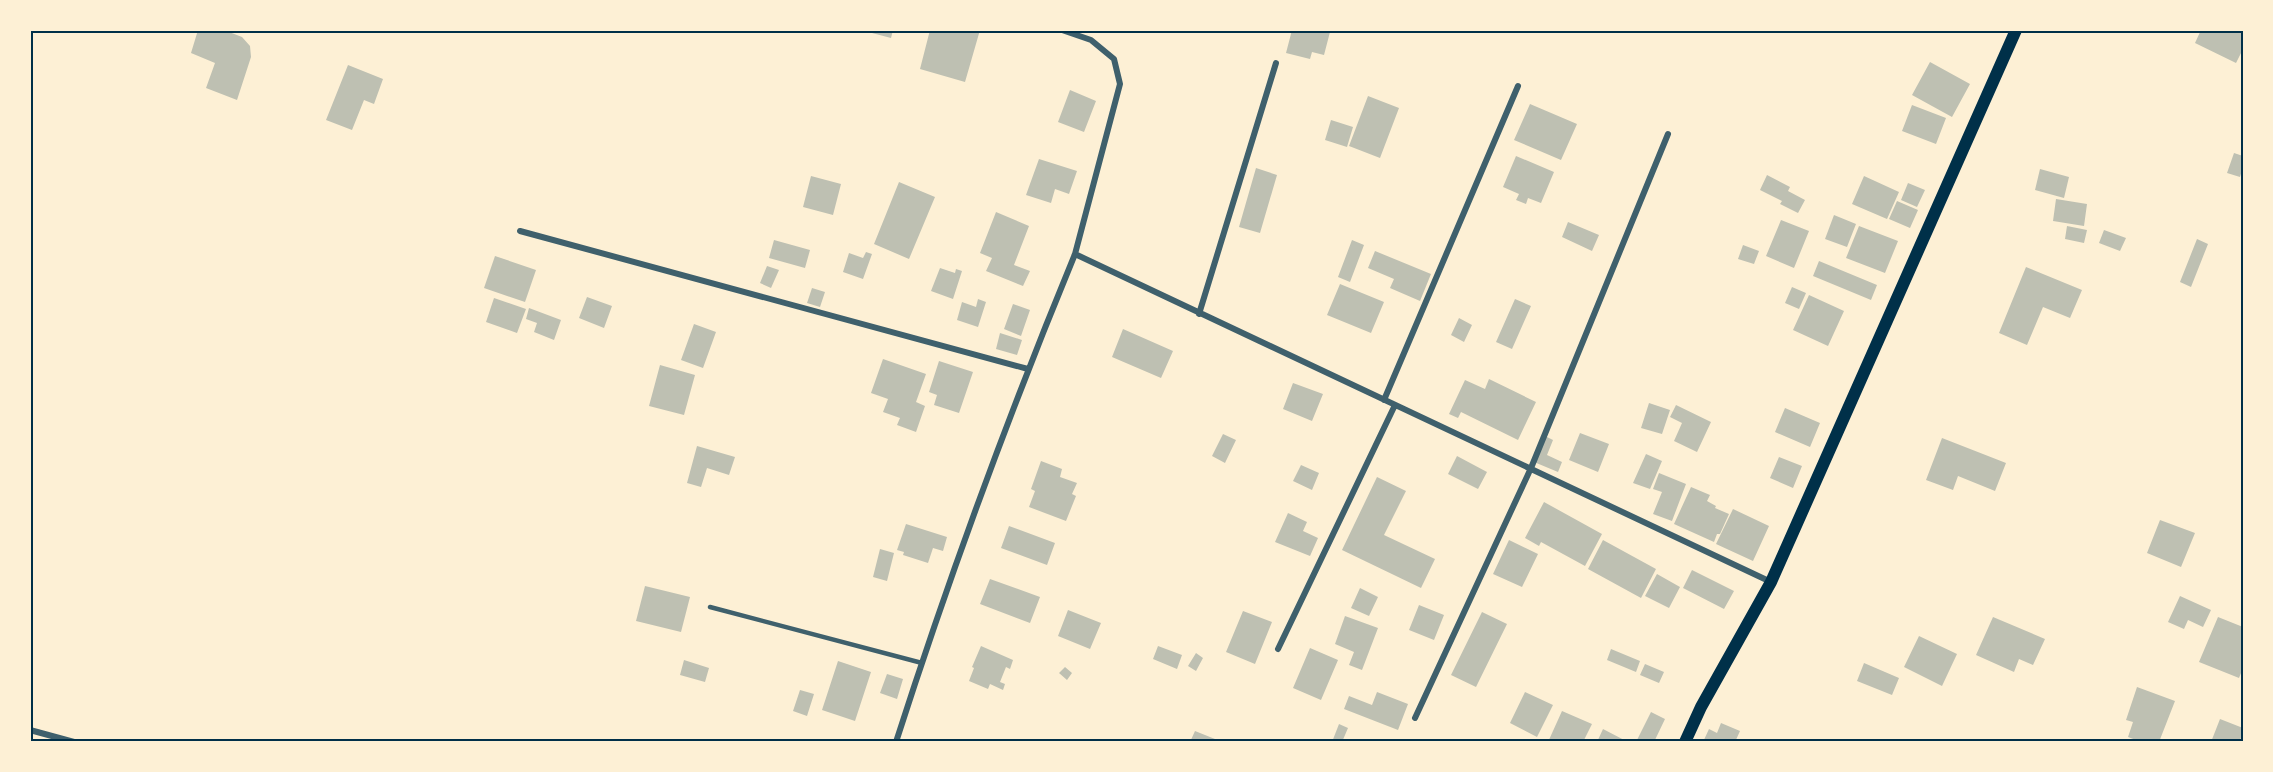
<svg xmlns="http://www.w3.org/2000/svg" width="2273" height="772" font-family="'Alegreya Sans',sans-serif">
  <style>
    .building { fill: #bec0b2 }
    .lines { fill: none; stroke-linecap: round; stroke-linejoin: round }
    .service { stroke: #3f606c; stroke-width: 4.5 }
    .minor { stroke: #3f606c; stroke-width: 6 }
    .secondary { stroke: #003049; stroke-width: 12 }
    .neatline { fill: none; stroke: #003049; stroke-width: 2 }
  </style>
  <rect width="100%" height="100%" fill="#fdf0d5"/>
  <path class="building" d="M 198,30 L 224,30 L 242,37 L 250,46 L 251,57 L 237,100 L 206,88 L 215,63 L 191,53 Z
    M 873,30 L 893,30 L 891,38 L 872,33 Z
    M 930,30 L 980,30 L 965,82 L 920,69 Z
    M 1292,30 L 1330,32 L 1324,55 L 1312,52 L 1310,59 L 1286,53 Z
    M 2201,30 L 2243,30 L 2243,49 L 2236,63 L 2195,43 Z
    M 1930,62 L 1970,84 L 1952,117 L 1912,95 Z
    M 348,65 L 383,79 L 374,104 L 364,100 L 352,130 L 326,120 Z
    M 1070,90 L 1096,101 L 1084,132 L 1058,122 Z
    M 1368,96 L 1399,108 L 1380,158 L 1349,146 Z
    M 1530,104 L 1577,124 L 1561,160 L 1514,140 Z
    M 1912,105 L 1946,118 L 1936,144 L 1902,131 Z
    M 1331,120 L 1353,127 L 1347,147 L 1325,140 Z
    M 2234,153 L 2243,156 L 2243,167 L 2240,177 L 2227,173 Z
    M 1516,156 L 1554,172 L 1541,203 L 1528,198 L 1526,204 L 1516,200 L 1519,194 L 1503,187 Z
    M 1039,159 L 1077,171 L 1069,194 L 1055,189 L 1051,203 L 1026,195 Z
    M 1256,168 L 1277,175 L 1260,233 L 1239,227 Z
    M 2040,169 L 2069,177 L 2064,198 L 2035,190 Z
    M 1767,175 L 1790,187 L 1788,191 L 1805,200 L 1798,213 L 1780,204 L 1782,201 L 1760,190 Z
    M 811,176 L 841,184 L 833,215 L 803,207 Z
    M 1864,176 L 1899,192 L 1887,219 L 1852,204 Z
    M 899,182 L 935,197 L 909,259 L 874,244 Z
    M 1908,183 L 1925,190 L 1917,207 L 1901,200 Z
    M 2056,199 L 2087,204 L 2084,226 L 2053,221 Z
    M 1897,201 L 1918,210 L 1910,228 L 1889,219 Z
    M 996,212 L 1029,226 L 1014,265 L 1030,271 L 1023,286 L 986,271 L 992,258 L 980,253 Z
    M 1834,215 L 1856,224 L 1847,247 L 1825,239 Z
    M 1781,220 L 1809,231 L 1794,268 L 1766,256 Z
    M 1568,222 L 1599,235 L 1592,251 L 1562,237 Z
    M 1859,226 L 1898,241 L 1885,273 L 1846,258 Z
    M 2067,226 L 2087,230 L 2084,243 L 2065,239 Z
    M 2104,230 L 2126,238 L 2120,251 L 2099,243 Z
    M 2197,239 L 2208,244 L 2191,287 L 2180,282 Z
    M 774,240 L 810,250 L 805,268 L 769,258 Z
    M 1352,240 L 1364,245 L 1350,282 L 1338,277 Z
    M 1743,245 L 1759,251 L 1754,264 L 1738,259 Z
    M 1375,251 L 1431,274 L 1420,301 L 1390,288 L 1394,279 L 1368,268 Z
    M 866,252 L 872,254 L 863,279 L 843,272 L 849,253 L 863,258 Z
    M 495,256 L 536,270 L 525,302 L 484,288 Z
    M 1819,261 L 1877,285 L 1871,300 L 1813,276 Z
    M 767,266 L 779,270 L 771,288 L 760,283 Z
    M 2026,267 L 2082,290 L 2070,318 L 2043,307 L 2027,345 L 1999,333 Z
    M 940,268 L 955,273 L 956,269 L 962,271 L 953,299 L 931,291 Z
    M 1340,284 L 1384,302 L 1371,333 L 1327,315 Z
    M 1792,287 L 1806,293 L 1799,309 L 1785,303 Z
    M 812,288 L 825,292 L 820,307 L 807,303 Z
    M 1809,295 L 1844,311 L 1828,346 L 1793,330 Z
    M 587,297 L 612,306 L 604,328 L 579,318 Z
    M 494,298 L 526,309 L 517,333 L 486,322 Z
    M 978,299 L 986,302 L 978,327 L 957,320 L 962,302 L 976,307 Z
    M 1515,299 L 1531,306 L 1512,349 L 1496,342 Z
    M 1013,304 L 1030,310 L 1021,336 L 1004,329 Z
    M 529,308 L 561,320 L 554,340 L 534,332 L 537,323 L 526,319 Z
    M 1459,318 L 1472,325 L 1464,342 L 1451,335 Z
    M 694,324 L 716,332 L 703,368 L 681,360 Z
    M 1123,329 L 1173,351 L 1161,378 L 1112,357 Z
    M 1000,333 L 1022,340 L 1017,355 L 996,349 Z
    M 883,359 L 926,374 L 916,402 L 925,406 L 916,432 L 897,425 L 900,418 L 883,412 L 888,399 L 871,393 Z
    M 939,361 L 973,372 L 959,413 L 934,405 L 937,395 L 929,392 Z
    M 660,365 L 695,375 L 684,415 L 649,406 Z
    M 1489,379 L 1536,402 L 1518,440 L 1461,412 L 1458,418 L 1449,414 L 1465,380 L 1485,389 Z
    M 1293,383 L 1323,394 L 1312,421 L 1283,409 Z
    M 1649,403 L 1670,410 L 1662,434 L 1641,428 Z
    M 1676,405 L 1711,422 L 1697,452 L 1674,441 L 1682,423 L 1670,417 Z
    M 1785,408 L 1820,423 L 1810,447 L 1775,432 Z
    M 1580,433 L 1609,444 L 1598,472 L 1569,460 Z
    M 1223,434 L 1236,440 L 1225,463 L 1212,456 Z
    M 1545,436 L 1553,440 L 1547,455 L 1562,462 L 1558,472 L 1534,462 Z
    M 1942,438 L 2006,463 L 1995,491 L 1958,476 L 1953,490 L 1926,480 Z
    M 697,446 L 735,457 L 729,475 L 707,468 L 701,487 L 687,483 Z
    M 1646,454 L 1662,461 L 1650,489 L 1633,483 Z
    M 1457,456 L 1487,472 L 1478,489 L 1448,474 Z
    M 1779,457 L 1802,466 L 1793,488 L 1770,478 Z
    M 1041,461 L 1062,469 L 1060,477 L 1077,483 L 1072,494 L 1076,496 L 1066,521 L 1029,507 L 1035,491 L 1031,489 Z
    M 1301,465 L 1319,473 L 1312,490 L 1293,481 Z
    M 1659,473 L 1686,484 L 1672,521 L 1653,514 L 1662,492 L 1653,489 Z
    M 1377,477 L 1406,491 L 1384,535 L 1435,559 L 1421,588 L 1342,550 Z
    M 1691,487 L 1710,495 L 1707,501 L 1716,506 L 1715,508 L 1729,514 L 1720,534 L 1717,534 L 1714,542 L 1674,524 Z
    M 1544,502 L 1602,534 L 1585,566 L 1541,542 L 1539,546 L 1525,538 Z
    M 1733,509 L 1769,526 L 1753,561 L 1716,544 Z
    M 1288,513 L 1307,522 L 1303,531 L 1318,538 L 1310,556 L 1275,542 Z
    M 2160,520 L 2195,533 L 2181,567 L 2147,553 Z
    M 906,524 L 947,537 L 943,551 L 933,548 L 928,563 L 903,555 L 904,552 L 897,550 Z
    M 1009,526 L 1055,543 L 1047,565 L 1001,548 Z
    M 1509,540 L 1538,554 L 1522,587 L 1493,574 Z
    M 1603,540 L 1656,569 L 1641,598 L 1588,569 Z
    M 880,549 L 894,553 L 887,581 L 873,577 Z
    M 1692,570 L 1734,591 L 1724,609 L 1683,588 Z
    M 1657,574 L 1680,587 L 1669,608 L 1645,596 Z
    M 990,579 L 1040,597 L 1030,623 L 980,604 Z
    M 645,586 L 690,597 L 681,632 L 636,621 Z
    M 1360,588 L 1378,597 L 1369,616 L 1351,608 Z
    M 2180,596 L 2211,610 L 2203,627 L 2188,620 L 2184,629 L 2168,622 Z
    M 1419,605 L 1444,615 L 1434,640 L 1409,630 Z
    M 1068,610 L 1101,623 L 1090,649 L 1058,636 Z
    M 1243,611 L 1272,622 L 1255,664 L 1226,652 Z
    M 1482,612 L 1507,624 L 1476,687 L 1451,675 Z
    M 1345,616 L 1378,628 L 1362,670 L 1349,665 L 1354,652 L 1335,644 Z
    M 1993,617 L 2045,639 L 2033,665 L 2019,659 L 2014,672 L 1976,655 Z
    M 2218,617 L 2243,627 L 2243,668 L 2239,678 L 2199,662 Z
    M 1919,636 L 1957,654 L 1942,686 L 1904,667 Z
    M 981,646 L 1013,660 L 1010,669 L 1006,667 L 1000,682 L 1005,684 L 1003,690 L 990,684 L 988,689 L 969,681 L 974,668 L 972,667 Z
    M 1158,646 L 1182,655 L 1177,669 L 1153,659 Z
    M 1310,648 L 1338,660 L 1321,700 L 1293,688 Z
    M 1611,649 L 1640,661 L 1636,672 L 1607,660 Z
    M 1196,653 L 1203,658 L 1196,671 L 1188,666 Z
    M 684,660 L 709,668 L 705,682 L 680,675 Z
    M 838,661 L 871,672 L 855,721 L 822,710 Z
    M 1864,663 L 1899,678 L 1892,695 L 1857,681 Z
    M 1645,664 L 1664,672 L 1659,683 L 1640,675 Z
    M 1065,667 L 1072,673 L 1067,680 L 1059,673 Z
    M 887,674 L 903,679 L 897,699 L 880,693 Z
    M 2137,687 L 2175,701 L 2159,742 L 2141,742 L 2128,737 L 2133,722 L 2126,720 Z
    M 800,690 L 814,694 L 807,716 L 793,711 Z
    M 1377,692 L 1408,704 L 1398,730 L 1344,709 L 1349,696 L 1372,705 Z
    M 1525,692 L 1553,705 L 1537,737 L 1510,723 Z
    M 1562,711 L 1592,724 L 1583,742 L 1548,742 Z
    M 1651,712 L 1665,719 L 1654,742 L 1642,742 L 1637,740 Z
    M 2220,719 L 2243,728 L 2240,742 L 2211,742 Z
    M 1721,723 L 1740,731 L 1735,742 L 1703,742 L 1709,729 L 1717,733 Z
    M 1339,724 L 1348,728 L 1342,742 L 1332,742 Z
    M 1603,729 L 1628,742 L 1597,742 Z
    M 1195,731 L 1215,739 L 1214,742 L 1190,742 Z"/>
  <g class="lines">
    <path class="service" d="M 710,607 L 922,663"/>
    <path class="minor" d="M 1062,30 L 1091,40 L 1114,59 L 1120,84 L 1075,254 L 1771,582
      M 520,231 L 1028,369
      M 1199,314 L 1276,63
      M 1384,400 L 1518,86
      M 1278,649 L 1395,405
      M 1415,718 L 1531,468 L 1668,134
      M 30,730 L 74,742
      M 896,742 C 949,577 1009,414 1075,254"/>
    <path class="secondary" d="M 1685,742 L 1701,707 L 1771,582 L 2016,30"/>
  </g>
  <rect width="2273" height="772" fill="none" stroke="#fdf0d5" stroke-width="63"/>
  <rect x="32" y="32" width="2210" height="708" class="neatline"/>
</svg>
